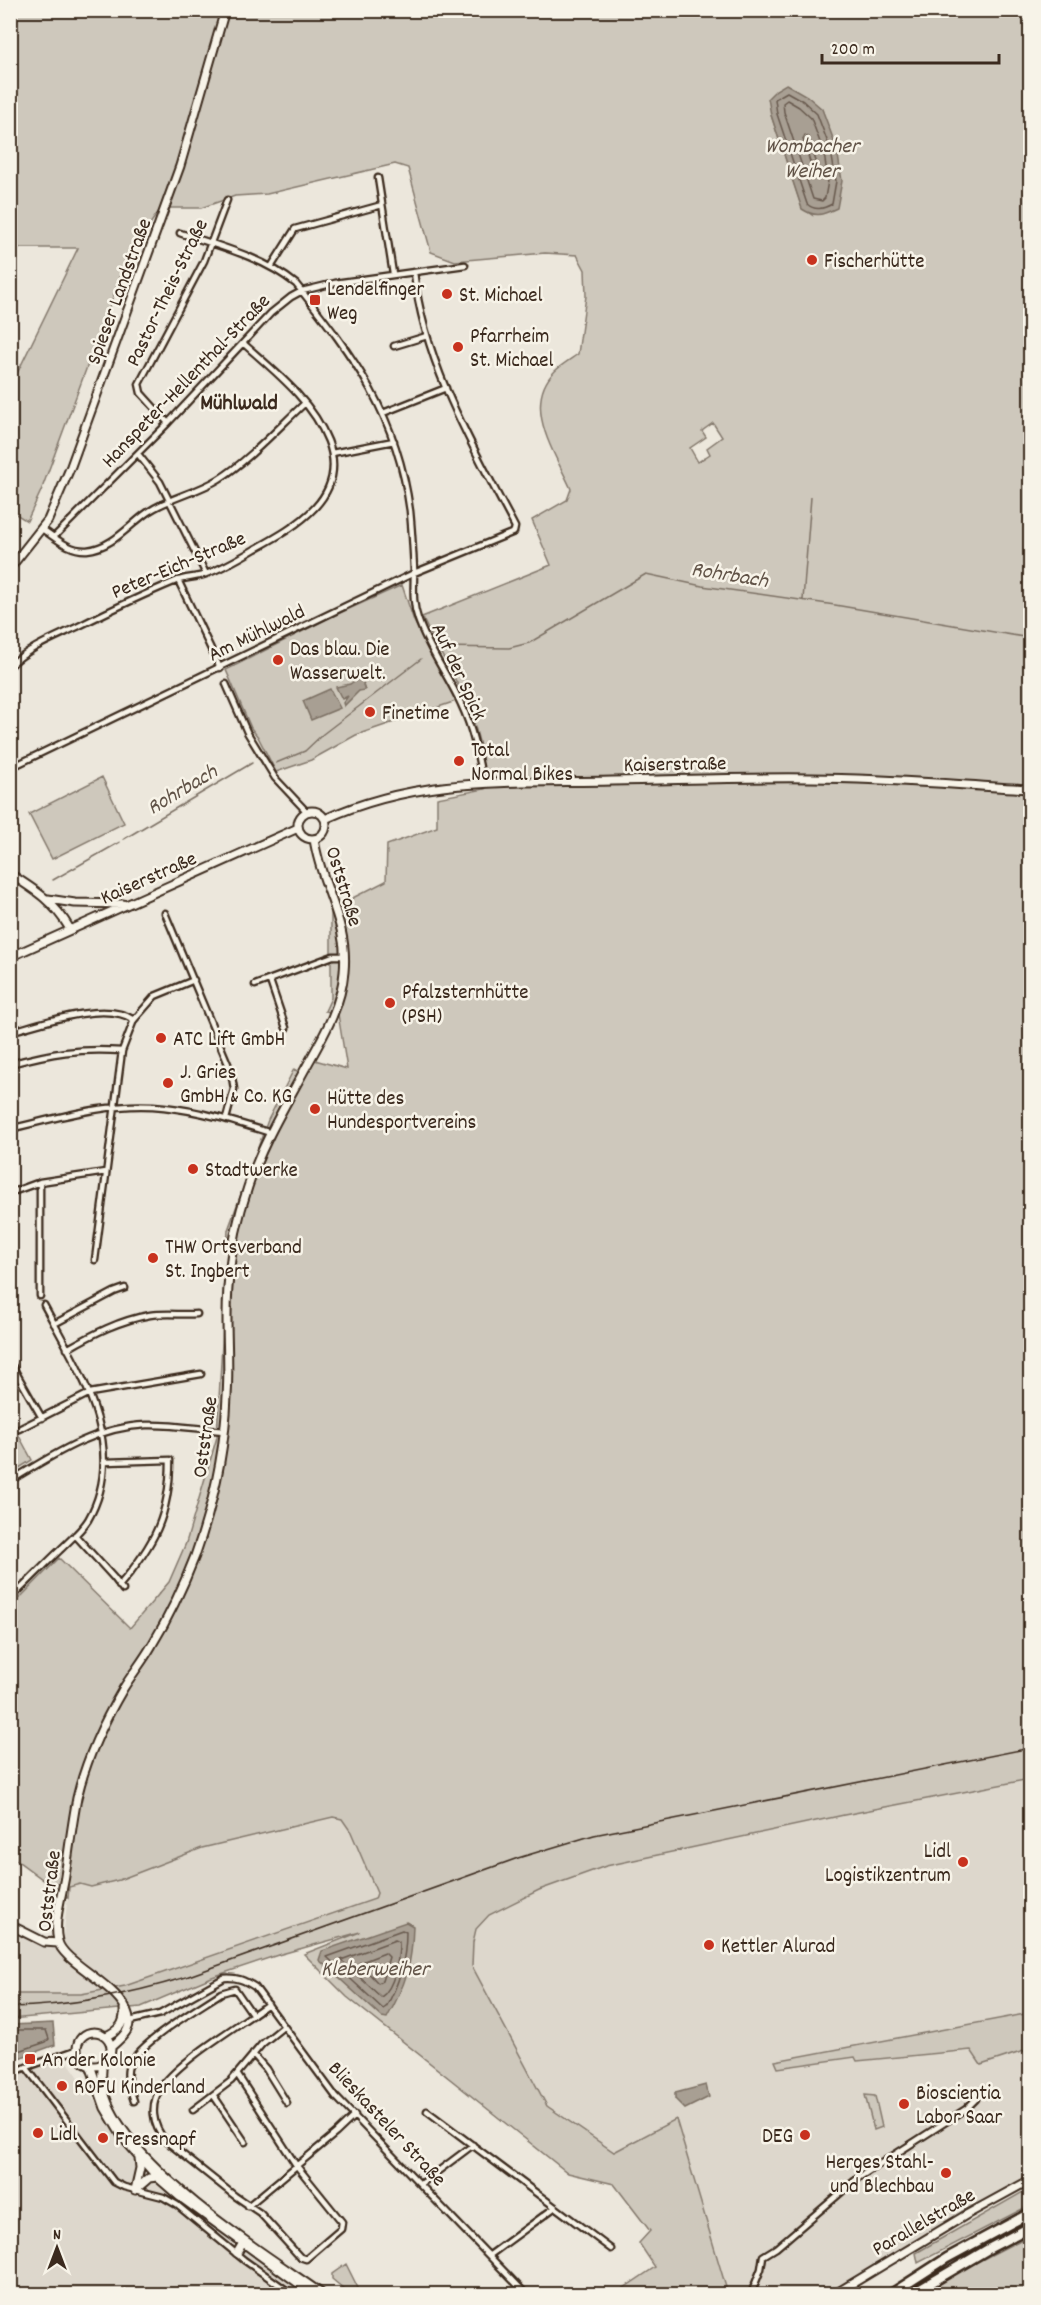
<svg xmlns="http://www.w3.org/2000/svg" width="1041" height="2305" font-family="Dekko,sans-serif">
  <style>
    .built { fill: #ddd7cc }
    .green { fill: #cec8bc; stroke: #84796d; stroke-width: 1.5; fill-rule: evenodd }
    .water { fill: #a89f93; stroke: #7c7064; stroke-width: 1.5 }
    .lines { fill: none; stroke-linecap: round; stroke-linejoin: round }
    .shore { stroke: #67594d; stroke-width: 1.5 }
    .stream { stroke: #7c7064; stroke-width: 1.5 }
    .street-casing { stroke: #3b2a1e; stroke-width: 9 }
    .secondary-casing { stroke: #3b2a1e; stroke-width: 11 }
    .highway-casing { stroke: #3b2a1e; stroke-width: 13 }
    .street { stroke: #f7f3e8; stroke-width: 4.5 }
    .secondary { stroke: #f7f3e8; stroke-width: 7 }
    .highway { stroke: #f7f3e8; stroke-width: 8 }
    .rail { stroke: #3b2a1e; stroke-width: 1.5 }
    .poi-dot { fill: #c8321e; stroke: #f7f3e8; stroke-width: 2 }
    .labels { text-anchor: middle; stroke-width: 5; stroke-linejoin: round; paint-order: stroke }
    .poi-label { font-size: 21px; fill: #3b2a1e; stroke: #f7f3e8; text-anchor: start }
    .street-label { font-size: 21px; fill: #3b2a1e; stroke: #f7f3e8 }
    .water-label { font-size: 22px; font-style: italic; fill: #615347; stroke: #f7f3e8 }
    .neighbourhood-label { font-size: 22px; font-weight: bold; fill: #3b2a1e; stroke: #f7f3e8 }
  </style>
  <rect width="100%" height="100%" fill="#ece7dc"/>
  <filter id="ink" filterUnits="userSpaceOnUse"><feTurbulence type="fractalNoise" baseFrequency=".0167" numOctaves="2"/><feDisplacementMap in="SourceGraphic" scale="12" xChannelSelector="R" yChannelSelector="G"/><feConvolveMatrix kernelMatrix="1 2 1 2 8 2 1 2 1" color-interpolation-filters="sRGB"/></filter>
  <g filter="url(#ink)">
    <path class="built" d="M 1030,1779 L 1030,2181 L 843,2294 L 729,2294 L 676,2119 L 614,2151 L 547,2106 L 472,1966 L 473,1942 L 476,1929 L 489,1915 L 539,1890 L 606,1866 L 844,1815 Z
      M 332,1817 L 342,1819 L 351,1832 L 377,1893 L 375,1899 L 370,1902 L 125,1986 L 81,1994 L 11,1994 L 10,1934 L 63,1938 L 69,1887 L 80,1884 L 91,1887 L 119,1880 L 202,1848 Z
      M 66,2059 L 140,2164 L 178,2200 L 230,2241 L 307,2294 L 11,2294 L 11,2076 Z"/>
    <path class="green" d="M 11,11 L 1030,11 L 1030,1779 L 844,1815 L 606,1866 L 539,1890 L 489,1915 L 476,1929 L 473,1942 L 472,1966 L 547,2106 L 614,2152 L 676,2119 L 728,2294 L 615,2294 L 655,2267 L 639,2243 L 650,2231 L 614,2184 L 568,2173 L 347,1997 L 304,1954 L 360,1932 L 278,1955 L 212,1977 L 141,2007 L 11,2019 L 11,1994 L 81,1994 L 125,1986 L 375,1899 L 377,1893 L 351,1832 L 342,1819 L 333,1817 L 202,1848 L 119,1880 L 91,1887 L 80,1884 L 69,1887 L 68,1898 L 11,1856 L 10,1650 L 17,1644 L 11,1636 L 11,1607 L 59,1558 L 130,1628 L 169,1582 L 186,1543 L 217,1437 L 228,1230 L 268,1120 L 294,1069 L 302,1074 L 311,1059 L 347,1069 L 338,1014 L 325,1011 L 331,998 L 331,909 L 386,881 L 387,845 L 437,827 L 437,798 L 485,789 C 483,771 482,751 477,734 C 467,692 440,656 422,617 L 551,565 L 532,520 L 567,500 L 571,489 C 555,453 521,405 555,371 C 562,364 571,359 578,354 L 586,296 L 585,270 L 577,255 L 545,253 L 455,261 L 431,252 L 408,168 L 395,164 L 267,194 L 235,196 L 201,208 L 161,208 L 128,256 L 41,491 L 27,521 L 11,511 L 10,388 L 78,248 L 11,248 ZM 771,115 L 812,215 L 802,208 ZM 713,423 L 722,437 L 707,448 L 710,454 L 698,462 L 690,448 L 706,437 L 702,431 Z
      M 402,585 L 414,621 L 456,701 L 356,735 L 311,760 L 276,772 L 258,737 L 251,728 L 226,670 L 331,617 Z
      M 102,777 L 124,823 L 52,859 L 29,814 Z
      M 11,1421 L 32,1460 L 11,1473 L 10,1473 Z
      M 1030,2013 L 1030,2049 L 981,2065 L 971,2050 L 857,2061 L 855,2057 L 778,2068 L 775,2061 Z
      M 865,2095 L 875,2096 L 882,2127 L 874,2130 Z
      M 1030,2188 L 1030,2205 L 918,2263 L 916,2253 Z
      M 1030,2235 L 1030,2294 L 925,2294 L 958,2272 Z
      M 346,2264 L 361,2294 L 350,2294 L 332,2279 L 332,2274 Z"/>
    <path class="water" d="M 786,84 L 807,96 L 822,109 L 837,149 L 842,181 L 837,208 C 822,215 816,218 802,209 L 771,115 L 768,98 L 776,90 Z
      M 361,676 L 365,678 L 363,685 L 365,690 L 359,691 L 344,706 L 343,703 L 348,696 L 342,699 L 336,687 L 350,684 Z
      M 330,689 L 340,708 L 311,720 L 303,701 Z
      M 406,1922 L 413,1926 C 412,1965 406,1984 387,2018 L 382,2017 L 319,1960 L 322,1951 Z
      M 53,2023 L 55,2045 L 11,2061 L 11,2025 Z
      M 706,2085 L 709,2097 L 685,2109 L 675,2099 L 675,2093 Z"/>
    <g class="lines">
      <path class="shore" d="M 787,92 L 803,101 L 817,114 L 831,151 L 836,181 L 832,204 C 823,209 815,211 807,204 L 777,114 L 775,99 Z
        M 787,100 L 799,107 L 811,118 L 824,153 L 828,181 L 825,198 L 822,201 L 813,199 L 784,112 L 783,103 Z
        M 805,135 L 808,137 L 816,161 L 814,163 L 810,162 L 803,139 Z
        M 402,1930 L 406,1932 C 406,1960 400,1983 386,2007 L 383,2009 L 327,1957 Z
        M 395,1940 L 399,1942 C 399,1958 395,1988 381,1997 L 341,1960 Z
        M 385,1953 L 389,1957 L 382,1981 L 378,1983 L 359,1963 Z
        M 10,2030 L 46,2030 L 49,2039 L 46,2042 L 10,2054"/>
      <path class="stream" d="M 803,600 L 811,497
        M 440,647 L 509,648 L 529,643 L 646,574 L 702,586 L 835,605 L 1030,638
        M 276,763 L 305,751 L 323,734 L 421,659
        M 124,839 L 252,763
        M 53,880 L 120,842
        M 10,903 L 15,899"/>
      <defs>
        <path id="street" d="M 378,178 L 393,274
          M 180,233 C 219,246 263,257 296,284 C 355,358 397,414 410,511 C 412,531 413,550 414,570 C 414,587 412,603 418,619 C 428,649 448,675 461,704 C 473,729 478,756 483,783
          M 271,267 L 295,229 L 382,205
          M 394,346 L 427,336
          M 383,413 L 446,388
          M 168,423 L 141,393 L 139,384 L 204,261 L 227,200
          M 332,453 L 394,441
          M 138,454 L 160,482 L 206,574
          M 42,529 C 56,538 69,551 87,550 C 112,548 129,525 148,512 C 170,497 197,493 219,479 C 247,462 280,426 305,403
          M 54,537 L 168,423 L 271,313 L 291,297 L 302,291 L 335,283 L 465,265
          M 178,580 L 220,668
          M 10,666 C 28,648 54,638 77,627 C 109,611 142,595 176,581 C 186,577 196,578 206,574 C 223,568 240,558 255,549 C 295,527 350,497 328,441 C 312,400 274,371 243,343
          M 226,684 L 247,732 L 275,778 L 307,812
          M 10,768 L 414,573 L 514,532 L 515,527 C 473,447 424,364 414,272
          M 165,913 L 231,1071 L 234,1089 L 226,1119
          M 270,981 L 286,1028
          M 255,985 L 333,956 L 345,956
          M 134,1020 L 155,996 L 194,980
          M 10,1032 C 42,1023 106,1000 134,1020 L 122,1051 L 95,1260
          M 10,1064 C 51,1053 79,1048 122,1051
          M 10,1129 C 60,1117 113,1101 164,1107 C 201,1111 236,1122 271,1133
          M 10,1193 L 40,1182
          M 40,1296 L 40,1182 L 106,1172
          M 54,1324 L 114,1292 L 125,1288
          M 67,1349 C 93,1334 120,1320 150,1315 C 165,1313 182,1315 197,1314
          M 10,1362 L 42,1418
          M 19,1429 L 90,1393 L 201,1374
          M 105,1462 L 170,1460 C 170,1515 154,1545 119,1586
          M 10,1481 C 53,1455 95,1427 146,1425 C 172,1424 198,1429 224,1431
          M 75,1535 L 114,1578 L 123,1590
          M 10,1599 C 27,1583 43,1566 60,1550 C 69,1541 81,1531 88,1520 C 130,1447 79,1370 44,1305
          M 130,2021 L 160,2014 L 224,1978 C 237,1977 244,1980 255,1987 L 336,2097 L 526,2294
          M 253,2054 L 266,2069 L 287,2103
          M 26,2067 L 114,2182 L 124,2187 L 163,2197 L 177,2205 L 244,2260 L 292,2294
          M 10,2073 L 76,2050
          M 237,2074 L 296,2165 L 342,2222 L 341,2229 L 306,2259 L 300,2257 L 260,2213 L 235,2196 L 166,2141 C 152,2126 149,2104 162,2086 C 183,2058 238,2026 268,2004
          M 214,2096 L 245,2142
          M 134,2101 C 131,2091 126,2080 128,2069 C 134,2045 199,2008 221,1993 L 235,1989 L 253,2015
          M 193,2110 L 231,2081 L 262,2044 L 283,2027
          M 427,2111 L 611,2249
          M 421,2184 L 473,2145
          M 248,2206 L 336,2133 L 355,2115
          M 490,2255 L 554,2208
          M 751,2294 L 761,2269 L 763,2256 L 776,2248 L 858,2178 L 966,2109 L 976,2099"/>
        <path id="secondary" d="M 10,568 L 48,520 L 71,466 L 180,166 L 225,10
          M298 825a14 14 0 1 1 28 0a14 14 0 1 1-28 0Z
          M 325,819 C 420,776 510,783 612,781 C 678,780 745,777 812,778 C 885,778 958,785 1030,789
          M 10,874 C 37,891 54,902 70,929
          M 48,899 L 75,903 L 123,904
          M 10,957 L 298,828
          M 10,1925 L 44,1942 L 58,1943
          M77 2049a17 17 0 1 1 34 0a17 17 0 1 1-34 0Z
          M 106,2036 C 119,2030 125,2024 124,2009
          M 111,2047 C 124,2036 135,2027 126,2009 C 112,1982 62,1961 58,1941 C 53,1921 62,1896 65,1876 C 69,1850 72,1824 77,1798 C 86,1759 103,1723 123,1689 C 132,1674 143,1661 152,1645 C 169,1617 183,1587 195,1556 C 213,1505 225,1450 227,1396 C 229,1369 227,1343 227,1317 C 227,1274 234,1228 248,1187 C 261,1146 284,1108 305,1069 C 322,1038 341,1008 344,972 C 349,921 321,888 314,839
          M 103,2063 C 85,2144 265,2253 322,2294
          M 90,2065 L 105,2108 L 123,2138 L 157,2177 L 180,2197 L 313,2294
          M 135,2190 L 140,2168 L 139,2158
          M 135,2190 L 149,2178 L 157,2177
          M 237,2253 L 244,2241
          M 835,2294 L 966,2215 L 1030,2180"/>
        <path id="highway" d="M 891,2294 L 947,2258 L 1030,2213
          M 912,2294 L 990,2248 L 1030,2227"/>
      </defs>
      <use href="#street" class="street-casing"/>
      <use href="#secondary" class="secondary-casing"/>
      <use href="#highway" class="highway-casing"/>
      <use href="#street" class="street"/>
      <use href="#secondary" class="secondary"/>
      <use href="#highway" class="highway"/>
      <path class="rail" d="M 10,2007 C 71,2006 128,1995 186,1977 L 518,1858 L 594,1835 L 1030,1748"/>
    </g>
  </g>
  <g class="poi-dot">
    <circle cx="812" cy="260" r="6"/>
    <circle cx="447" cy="294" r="6"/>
    <rect x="309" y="294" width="12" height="12" rx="3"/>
    <circle cx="458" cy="347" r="6"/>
    <circle cx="278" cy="660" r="6"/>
    <circle cx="370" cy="712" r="6"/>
    <circle cx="459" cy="761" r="6"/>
    <circle cx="390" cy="1003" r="6"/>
    <circle cx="161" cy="1038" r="6"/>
    <circle cx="168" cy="1083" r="6"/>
    <circle cx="315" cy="1109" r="6"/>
    <circle cx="193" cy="1169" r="6"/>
    <circle cx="153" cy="1258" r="6"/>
    <circle cx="963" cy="1862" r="6"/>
    <circle cx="709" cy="1945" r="6"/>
    <rect x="24" y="2053" width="12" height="12" rx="3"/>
    <circle cx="62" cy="2086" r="6"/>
    <circle cx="904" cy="2104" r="6"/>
    <circle cx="38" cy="2133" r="6"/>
    <circle cx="805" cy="2135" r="6"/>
    <circle cx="103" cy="2138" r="6"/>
    <circle cx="946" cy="2173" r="6"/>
  </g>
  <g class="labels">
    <g class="poi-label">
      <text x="824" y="267">Fischerhütte</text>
      <text x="327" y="295">Lendelfinger<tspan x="327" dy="24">Weg</tspan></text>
      <text x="459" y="301">St. Michael</text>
      <text x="470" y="342">Pfarrheim<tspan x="470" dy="24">St. Michael</tspan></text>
      <text x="290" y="655">Das blau. Die<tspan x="290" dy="24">Wasserwelt.</tspan></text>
      <text x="382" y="719">Finetime</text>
      <text x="471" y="756">Total<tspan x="471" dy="24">Normal Bikes</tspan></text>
      <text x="402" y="998">Pfalzsternhütte<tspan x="402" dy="24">(PSH)</tspan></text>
      <text x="173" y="1045">ATC Lift GmbH</text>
      <text x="180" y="1078">J. Gries<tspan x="180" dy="24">GmbH &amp; Co. KG</tspan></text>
      <text x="327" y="1104">Hütte des<tspan x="327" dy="24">Hundesportvereins</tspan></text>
      <text x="205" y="1176">Stadtwerke</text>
      <text x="165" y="1253">THW Ortsverband<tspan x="165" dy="24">St. Ingbert</tspan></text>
      <text x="951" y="1857" text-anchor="end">Lidl<tspan x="951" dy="24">Logistikzentrum</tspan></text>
      <text x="721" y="1952">Kettler Alurad</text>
      <text x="42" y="2066">An der Kolonie</text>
      <text x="74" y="2093">ROFU Kinderland</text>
      <text x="916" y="2099">Bioscientia<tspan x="916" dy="24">Labor Saar</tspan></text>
      <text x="50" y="2140">Lidl</text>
      <text x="793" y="2142" text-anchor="end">DEG</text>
      <text x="115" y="2145">Fressnapf</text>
      <text x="934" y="2168" text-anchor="end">Herges Stahl-<tspan x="934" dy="24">und Blechbau</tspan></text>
    </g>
    <g class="street-label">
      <text transform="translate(118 291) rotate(-70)" y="7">Spieser Landstraße</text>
      <text transform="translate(166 292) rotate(-64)" y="7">Pastor-Theis-Straße</text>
      <text transform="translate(185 380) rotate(-46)" y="7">Hanspeter-Hellenthal-Straße</text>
      <text transform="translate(178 564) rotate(-23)" y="7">Peter-Eich-Straße</text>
      <text transform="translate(256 632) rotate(-26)" y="7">Am Mühlwald</text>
      <text transform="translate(460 671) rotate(65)" y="7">Auf der Spick</text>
      <text transform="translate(675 763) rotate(-1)" y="7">Kaiserstraße</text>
      <text transform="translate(148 877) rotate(-24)" y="7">Kaiserstraße</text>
      <text transform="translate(345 886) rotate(73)" y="7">Oststraße</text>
      <text transform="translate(204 1437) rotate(-82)" y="7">Oststraße</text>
      <text transform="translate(48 1891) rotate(-83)" y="7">Oststraße</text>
      <text transform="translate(388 2123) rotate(47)" y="7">Blieskasteler Straße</text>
      <text transform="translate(923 2221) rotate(-30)" y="7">Parallelstraße</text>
    </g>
    <g class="water-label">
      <text x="812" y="152">Wombacher<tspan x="812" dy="25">Weiher</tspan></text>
      <text transform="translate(730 573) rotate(9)" y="8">Rohrbach</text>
      <text transform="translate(181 788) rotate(-31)" y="8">Rohrbach</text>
      <text x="375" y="1975">Kleberweiher</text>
    </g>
    <g class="neighbourhood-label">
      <text x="239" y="409">Mühlwald</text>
    </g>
  </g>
  <rect width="1041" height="2305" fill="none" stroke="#f7f3e8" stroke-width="36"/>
  <rect x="18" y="18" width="1005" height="2269" fill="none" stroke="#3b2a1e" stroke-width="2" filter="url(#ink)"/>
  <g transform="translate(57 2248)" stroke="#f7f3e8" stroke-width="4.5" paint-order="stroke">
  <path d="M0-4.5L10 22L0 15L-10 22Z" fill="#3b2a1e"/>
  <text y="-9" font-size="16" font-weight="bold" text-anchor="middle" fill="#3b2a1e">N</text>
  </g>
  <path d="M822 54v9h177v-9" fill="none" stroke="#3b2a1e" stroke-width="3"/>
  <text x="831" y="54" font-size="18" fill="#3b2a1e" stroke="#f7f3e8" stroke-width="4.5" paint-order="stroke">200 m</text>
</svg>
